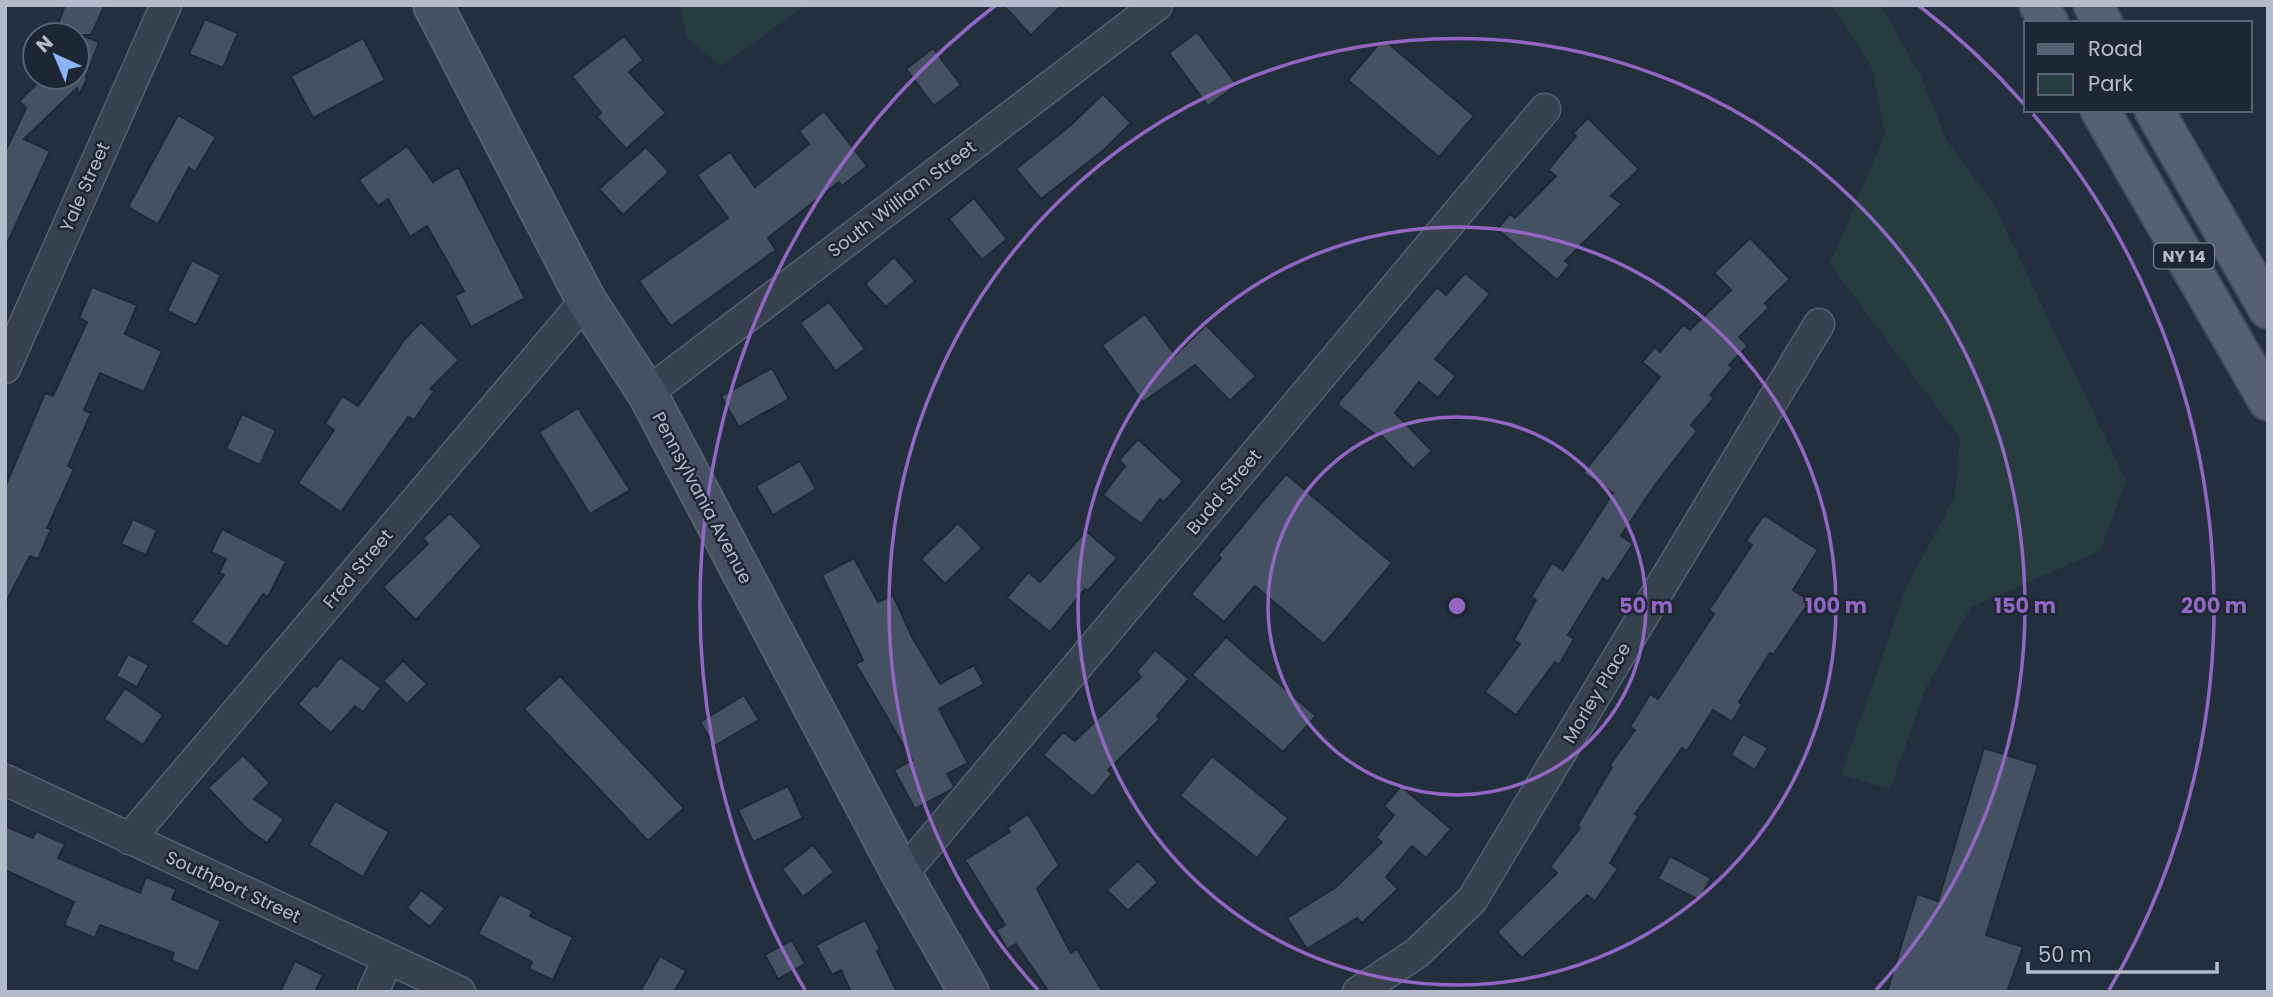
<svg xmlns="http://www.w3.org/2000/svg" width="2273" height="997" font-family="Poppins,sans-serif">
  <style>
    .green { fill: #263c3f }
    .building { fill: #455162; stroke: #1f2835; stroke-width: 2 }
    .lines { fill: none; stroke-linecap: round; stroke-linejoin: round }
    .street-casing { stroke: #565f6c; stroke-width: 33 }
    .secondary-casing { stroke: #565f6c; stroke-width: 42 }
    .primary-casing { stroke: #414a57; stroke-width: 42 }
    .street { stroke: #38414e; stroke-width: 30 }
    .secondary { stroke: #465061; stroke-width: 38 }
    .primary { stroke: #56606e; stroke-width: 38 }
    .ring { fill: none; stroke: #9266c3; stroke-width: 3.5 }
    .labels { text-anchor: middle; stroke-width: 5; stroke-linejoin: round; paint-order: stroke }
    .shield { fill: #1d2633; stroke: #878f9c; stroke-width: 2 }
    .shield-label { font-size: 16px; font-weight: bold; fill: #b4bcc9 }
    .street-label { font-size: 18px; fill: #b4bcc9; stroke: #1d2633 }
    .centre { fill: #9266c3; stroke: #1d2633; stroke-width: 3.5 }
    .ring-label { font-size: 21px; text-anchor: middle; font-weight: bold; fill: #9266c3; stroke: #1d2633; stroke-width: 5; stroke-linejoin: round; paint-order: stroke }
  </style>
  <rect width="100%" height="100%" fill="#242f3e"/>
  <path class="green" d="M 679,5 L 806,5 L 721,66 L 687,38 Z
    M 1832,5 L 1881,5 L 1921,77 L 1946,139 L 1994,205 L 2126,481 L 2100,551 L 1971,607 L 1926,688 L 1890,789 L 1841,775 L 1907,586 L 1955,496 L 1960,438 L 1830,264 L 1885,134 L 1872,68 Z"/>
  <path class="building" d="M 65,5 L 105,5 L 91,35 L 81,35 L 99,42 L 86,77 L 88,77 L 79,95 L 77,88 L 24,139 L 50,151 L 5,248 L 5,152 L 26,108 L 19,101 L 44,77 L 77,77 L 77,35 L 54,35 Z
    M 1003,5 L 1062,5 L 1031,35 Z
    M 205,19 L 238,33 L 223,68 L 189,54 Z
    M 1197,32 L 1237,85 L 1208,106 L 1169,53 Z
    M 624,36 L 643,60 L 629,72 L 666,113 L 626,149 L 597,117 L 601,113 L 572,76 Z
    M 363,38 L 385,80 L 313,118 L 291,76 Z
    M 1383,39 L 1474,116 L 1439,157 L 1348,80 Z
    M 933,48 L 961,85 L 934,106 L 906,69 Z
    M 1103,94 L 1131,123 L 1104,150 L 1041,199 L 1016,169 L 1071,125 Z
    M 824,111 L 867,166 L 842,186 L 839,182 L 768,238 L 776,250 L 671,326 L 639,281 L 728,218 L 697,175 L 730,152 L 755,187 L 809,144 L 799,131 Z
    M 178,115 L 216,137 L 195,172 L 189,168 L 158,224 L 128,207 Z
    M 1588,118 L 1639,169 L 1611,196 L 1622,204 L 1565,261 L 1570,265 L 1557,280 L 1497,229 L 1510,214 L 1515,218 L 1556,176 L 1548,170 L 1576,136 L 1573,133 Z
    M 407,146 L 433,182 L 458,167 L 525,298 L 471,327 L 455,296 L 464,291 L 427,226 L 410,237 L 388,199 L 378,206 L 359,180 Z
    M 646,147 L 669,172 L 623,215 L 599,189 Z
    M 974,198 L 1007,239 L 982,260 L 949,219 Z
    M 1750,238 L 1790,279 L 1765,303 L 1769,308 L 1739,337 L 1748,346 L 1729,365 L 1733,368 L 1710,395 L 1714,398 L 1691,425 L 1697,431 L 1655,485 L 1621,536 L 1633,544 L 1608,582 L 1603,578 L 1568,635 L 1574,639 L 1559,665 L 1555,662 L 1516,715 L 1485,692 L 1520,644 L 1514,640 L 1536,600 L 1531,597 L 1552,563 L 1563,570 L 1613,493 L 1583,473 L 1660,377 L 1642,362 L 1655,347 L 1660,352 L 1683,325 L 1690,330 L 1731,290 L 1714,273 Z
    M 894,257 L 915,281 L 886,307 L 865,284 Z
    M 192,260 L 221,275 L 196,325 L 167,311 Z
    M 1465,273 L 1490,294 L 1435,359 L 1456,376 L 1438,398 L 1419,382 L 1395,413 L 1432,451 L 1413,469 L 1379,433 L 1377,436 L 1337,404 L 1437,287 L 1446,295 Z
    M 92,287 L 137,305 L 125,334 L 162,351 L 144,392 L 100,373 L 84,410 L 91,413 L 68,466 L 74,469 L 47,528 L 51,529 L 38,559 L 30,556 L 5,604 L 5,487 L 45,393 L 53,396 L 87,322 L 79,318 Z
    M 829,302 L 865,349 L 836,371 L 800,323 Z
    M 1145,314 L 1175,355 L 1206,325 L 1256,376 L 1230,401 L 1195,365 L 1143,402 L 1102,345 Z
    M 421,322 L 459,360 L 430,389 L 434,391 L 414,420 L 408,417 L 341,512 L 298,483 L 334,430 L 325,424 L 342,396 L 358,406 L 405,339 Z
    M 772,368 L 789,399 L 739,427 L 721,396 Z
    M 578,408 L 630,490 L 590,514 L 539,432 Z
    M 242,414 L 276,430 L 260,465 L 226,449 Z
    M 1138,439 L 1183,481 L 1164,502 L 1160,499 L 1141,524 L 1103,495 L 1125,466 L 1119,460 Z
    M 800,461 L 816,489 L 773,515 L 756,486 Z
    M 1286,474 L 1392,563 L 1324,644 L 1255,586 L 1224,622 L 1191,594 L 1221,558 L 1218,555 Z
    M 450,513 L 482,546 L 416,620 L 383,587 L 428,544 L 423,538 Z
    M 1764,515 L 1818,550 L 1793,590 L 1810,601 L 1773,655 L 1770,653 L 1739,702 L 1742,705 L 1732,722 L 1713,710 L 1687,751 L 1682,748 L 1635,814 L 1638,816 L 1610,863 L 1618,869 L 1595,901 L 1587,895 L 1522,958 L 1497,932 L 1557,873 L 1550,867 L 1580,828 L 1577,826 L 1612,767 L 1609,766 L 1635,730 L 1630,727 L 1650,694 L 1658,699 L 1714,614 L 1709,610 L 1752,545 L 1746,541 Z
    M 133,519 L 157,530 L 146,555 L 121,544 Z
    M 958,523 L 982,548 L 945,584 L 921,559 Z
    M 222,529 L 286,561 L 268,597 L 263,594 L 227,647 L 191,622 L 224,575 L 219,573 L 226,559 L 211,552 Z
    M 1086,531 L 1117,558 L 1088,591 L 1085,589 L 1050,632 L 1007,598 L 1028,572 L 1040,582 Z
    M 854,558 L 878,602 L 893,595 L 912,637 L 940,684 L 974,665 L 984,684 L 939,709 L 968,763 L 947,774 L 954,786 L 951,790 L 915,809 L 894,770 L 912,760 L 856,664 L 863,660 L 822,575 Z
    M 1226,637 L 1316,716 L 1283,752 L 1192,675 Z
    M 1155,650 L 1189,679 L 1157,716 L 1160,719 L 1108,770 L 1112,774 L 1093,797 L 1043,755 L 1063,732 L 1075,741 L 1141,677 L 1136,672 Z
    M 128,654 L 149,665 L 137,687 L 116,676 Z
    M 340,657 L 381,688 L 363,712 L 355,706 L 331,733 L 298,704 L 314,685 L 317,687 Z
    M 403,661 L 427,684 L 407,704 L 383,681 Z
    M 560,676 L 684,808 L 648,841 L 524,709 Z
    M 125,688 L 163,715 L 143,745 L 104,719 Z
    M 744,695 L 759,720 L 714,746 L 700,722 Z
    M 1743,734 L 1768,748 L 1755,770 L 1731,755 Z
    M 1984,748 L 2038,765 L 1986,935 L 2023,947 L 2007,992 L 1887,992 L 1917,894 L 1938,901 Z
    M 243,755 L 270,783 L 254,799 L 284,819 L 267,843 L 247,829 L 208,788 Z
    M 1212,756 L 1288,818 L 1257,858 L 1180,796 Z
    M 788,786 L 803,818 L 753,842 L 738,810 Z
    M 1401,786 L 1451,829 L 1426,858 L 1412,846 L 1386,877 L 1398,889 L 1362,923 L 1357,918 L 1307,949 L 1287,918 L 1336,887 L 1382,842 L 1376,837 L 1394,815 L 1384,806 Z
    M 335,801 L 389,832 L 363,877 L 309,845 Z
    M 1028,814 L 1059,865 L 1037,889 L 1071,953 L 1077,949 L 1103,992 L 1049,992 L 1016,944 L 1007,949 L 996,930 L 1005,925 L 965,860 L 1010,832 L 1007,828 Z
    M 5,826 L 33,838 L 36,831 L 65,844 L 58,858 L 140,893 L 146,877 L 176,889 L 172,899 L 221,921 L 198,972 L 171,960 L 174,953 L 100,925 L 95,938 L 64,925 L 74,902 L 5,870 Z
    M 813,845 L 834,872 L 803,897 L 782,869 Z
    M 1670,856 L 1711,878 L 1699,900 L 1658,879 Z
    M 1138,861 L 1158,882 L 1128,911 L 1107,890 Z
    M 421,890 L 445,908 L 430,927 L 407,908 Z
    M 500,894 L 533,911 L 530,916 L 573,937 L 553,980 L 529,969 L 532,962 L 478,934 Z
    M 865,920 L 880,949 L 877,951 L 897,992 L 851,992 L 841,970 L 832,975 L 816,945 Z
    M 792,940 L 805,964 L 778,979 L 765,955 Z
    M 660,956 L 686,971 L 674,992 L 640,992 Z
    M 295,961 L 323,975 L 315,992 L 280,992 Z"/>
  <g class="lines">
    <defs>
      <path id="street" d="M 5,368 L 166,5
        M 647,393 L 1157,5
        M 5,780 L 460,992
        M 129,839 L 586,300
        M 902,875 L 1545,109
        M 373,992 L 388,959
        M 1358,992 L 1417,953 L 1472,900 L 1819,324"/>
      <path id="secondary" d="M 433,5 L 586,300 L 647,393 L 902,875 L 969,992"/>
      <path id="primary" d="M 2039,5 L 2049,23
        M 2093,5 L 2103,23
        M 2100,110 L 2268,401
        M 2154,110 L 2268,309"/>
    </defs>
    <use href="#street" class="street-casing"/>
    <use href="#secondary" class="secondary-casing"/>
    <use href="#primary" class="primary-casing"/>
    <use href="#street" class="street"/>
    <use href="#secondary" class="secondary"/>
    <use href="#primary" class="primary"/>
  </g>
  <g class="ring">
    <circle cx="1457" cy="606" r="189"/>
    <circle cx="1457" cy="606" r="379"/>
    <path d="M1038 990A568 568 0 1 1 1876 990"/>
    <path d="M805 990A757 757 0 0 1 996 5M1918 5A757 757 0 0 1 2024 104M2033 114A757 757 0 0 1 2109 990"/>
  </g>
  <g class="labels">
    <rect class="shield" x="2154" y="243.5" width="60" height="25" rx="5"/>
    <g class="shield-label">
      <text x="2184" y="262">NY 14</text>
    </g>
    <g class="street-label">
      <text transform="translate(85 187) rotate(-66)" y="6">Yale Street</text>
      <text transform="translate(902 199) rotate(-37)" y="6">South William Street</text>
      <text transform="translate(1224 492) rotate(-50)" y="6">Budd Street</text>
      <text transform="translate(702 498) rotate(62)" y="6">Pennsylvania Avenue</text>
      <text transform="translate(358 569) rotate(-50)" y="6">Fred Street</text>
      <text transform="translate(1597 693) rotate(-59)" y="6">Morley Place</text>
      <text transform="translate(233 887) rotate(25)" y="6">Southport Street</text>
    </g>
  </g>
  <circle cx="1457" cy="606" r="10" class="centre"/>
  <g class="ring-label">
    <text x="1646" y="613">50 m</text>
    <text x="1836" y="613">100 m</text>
    <text x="2025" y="613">150 m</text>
    <text x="2214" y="613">200 m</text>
  </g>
  <rect width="2273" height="997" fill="none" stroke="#b4bcc9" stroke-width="14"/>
  <rect x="2024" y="21" width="228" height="91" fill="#1d2633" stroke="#59626f" stroke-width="2"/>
  <rect x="2038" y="44" width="35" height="10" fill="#56606e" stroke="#59626f" stroke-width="2"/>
  <text x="2088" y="56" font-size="21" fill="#b4bcc9">Road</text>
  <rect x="2038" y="74" width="35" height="21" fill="#263c3f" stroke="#59626f" stroke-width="2"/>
  <text x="2088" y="91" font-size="21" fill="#b4bcc9">Park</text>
  <g transform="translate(56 56) rotate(316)"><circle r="33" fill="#1d2633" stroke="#59626f" stroke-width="2"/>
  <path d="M0-5L12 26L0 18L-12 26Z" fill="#8ab4f8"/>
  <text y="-10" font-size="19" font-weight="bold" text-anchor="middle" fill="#b4bcc9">N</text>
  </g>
  <path d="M2028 962v10h189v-10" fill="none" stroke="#b4bcc9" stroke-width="3.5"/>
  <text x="2038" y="962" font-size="21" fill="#b4bcc9" stroke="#1d2633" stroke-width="5" paint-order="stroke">50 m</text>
</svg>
